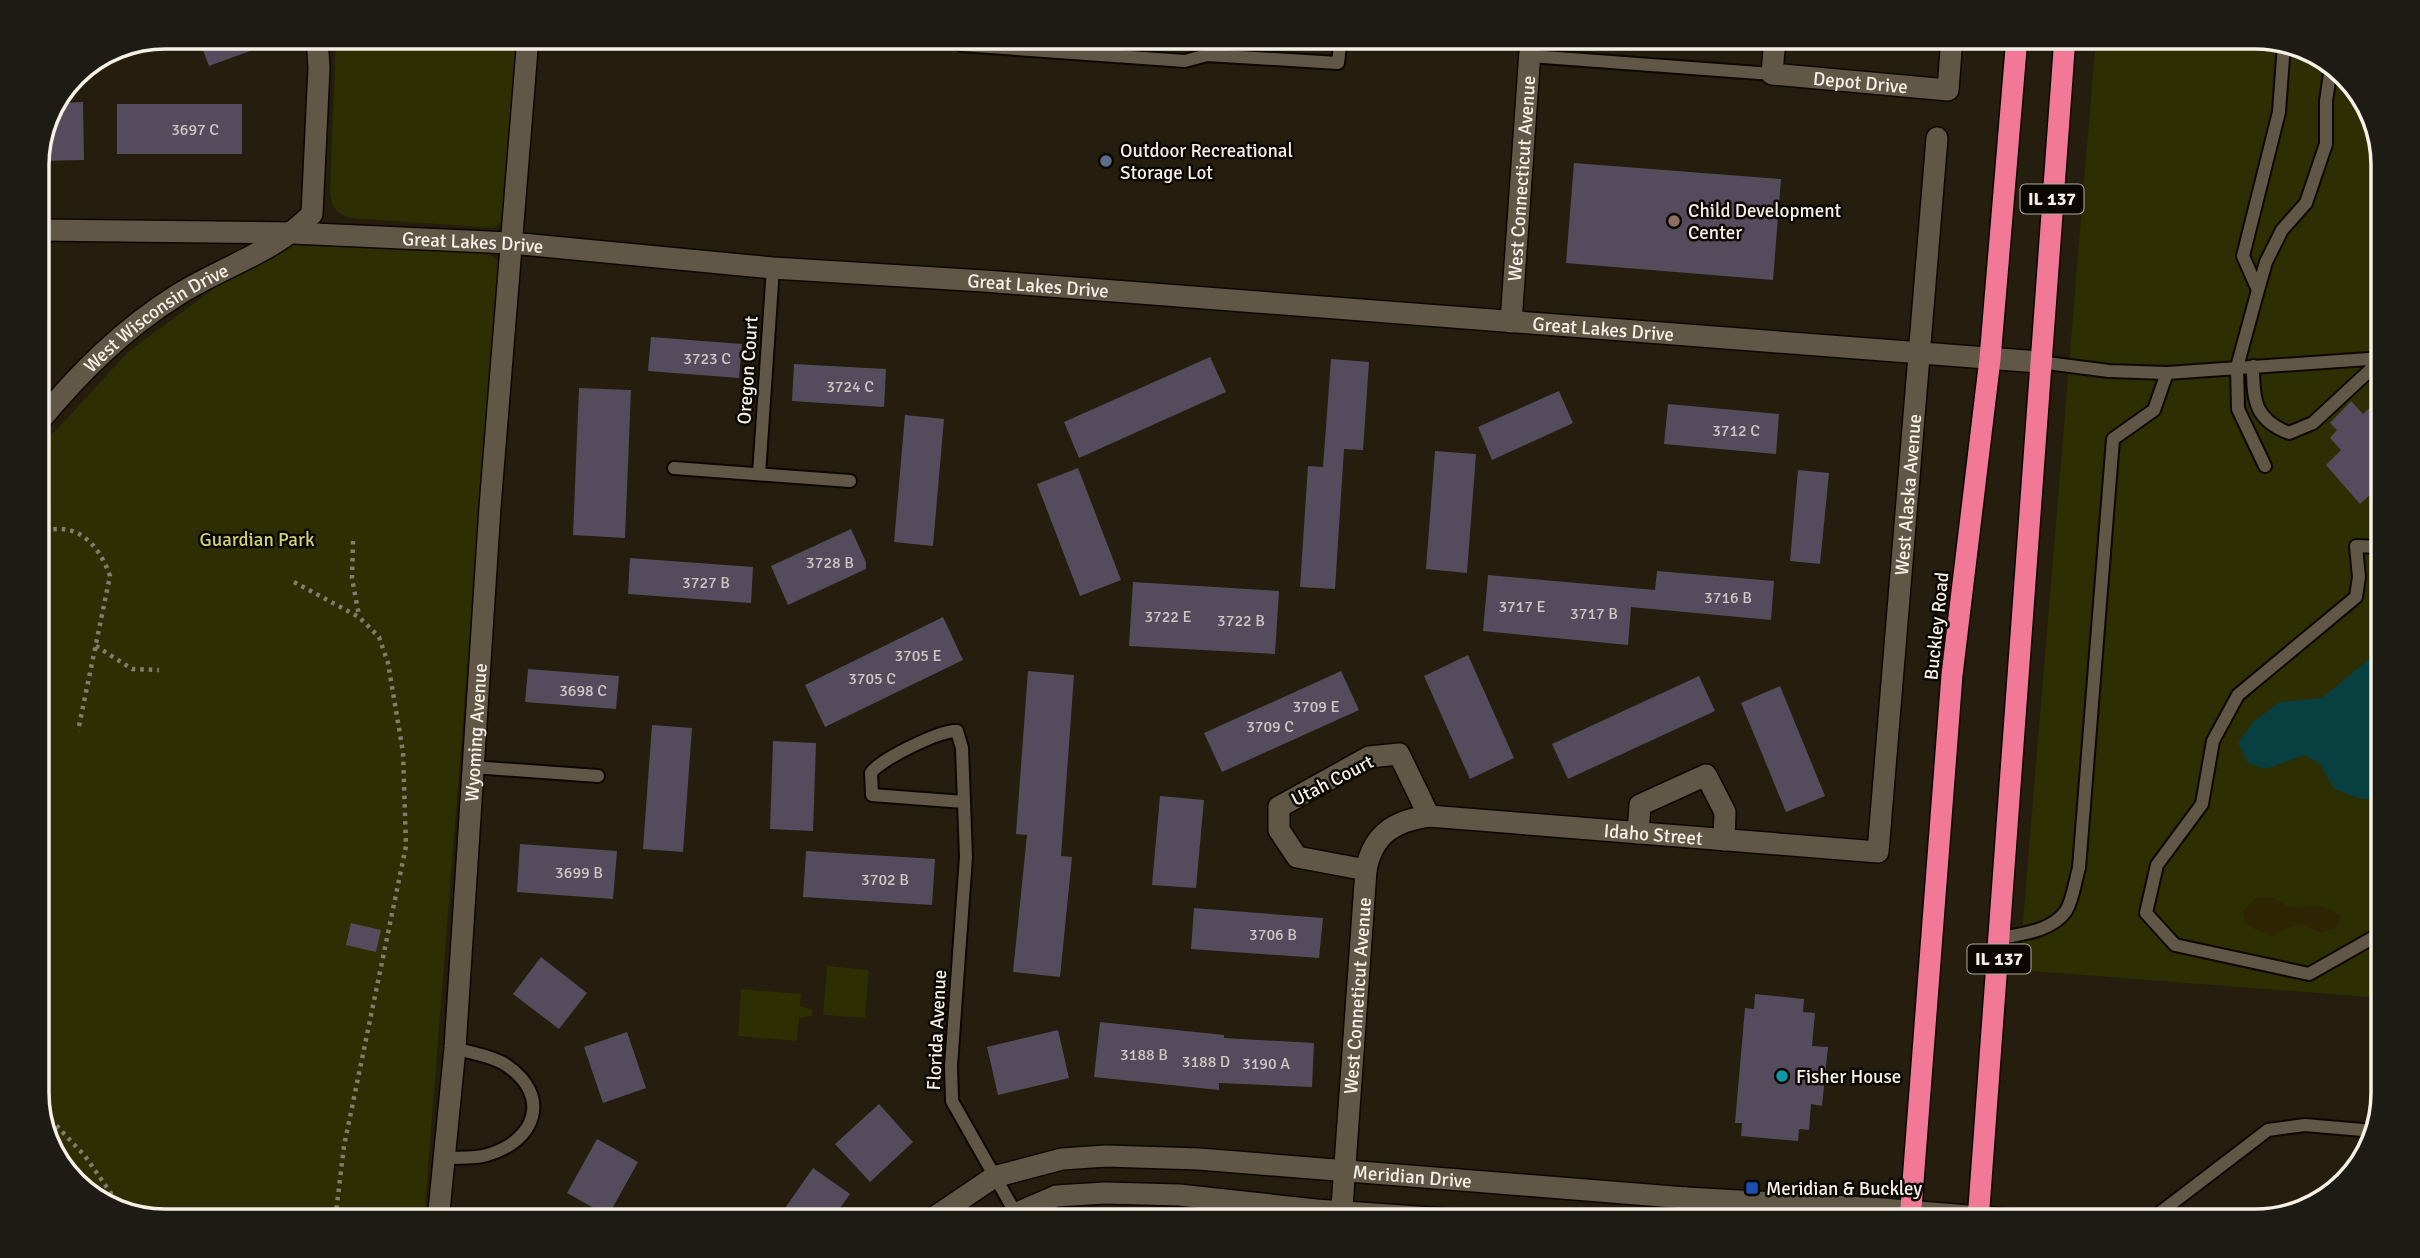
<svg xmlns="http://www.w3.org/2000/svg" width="2420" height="1258" font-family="Signika,sans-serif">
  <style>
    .green { fill: #2d2e01 }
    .sand { fill: #2d2504 }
    .water { fill: #084041 }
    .building { fill: #544c5d }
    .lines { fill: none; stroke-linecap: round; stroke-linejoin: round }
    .lane-casing { stroke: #0e0700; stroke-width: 16 }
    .street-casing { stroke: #0e0700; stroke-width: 24 }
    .highway-casing { stroke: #0e0700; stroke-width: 24 }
    .path { stroke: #827b6e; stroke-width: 4.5; stroke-dasharray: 3.5 5; stroke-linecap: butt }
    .lane { stroke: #615746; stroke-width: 12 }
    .street { stroke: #615746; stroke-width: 21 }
    .highway { stroke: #f17997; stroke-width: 21 }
    .service-dot { fill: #5c6f8a; stroke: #0b0803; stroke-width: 2.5 }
    .education-dot { fill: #8d6e63; stroke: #0b0803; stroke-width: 2.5 }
    .culture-dot { fill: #0f9aa8; stroke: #0b0803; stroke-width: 2.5 }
    .transit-dot { fill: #1a4fb4; stroke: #0b0803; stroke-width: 2.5 }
    .labels { text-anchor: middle; stroke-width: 5; stroke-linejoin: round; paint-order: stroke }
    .number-label { font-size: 16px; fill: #cec7c4 }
    .shield { fill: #0b0803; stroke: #b0aaa2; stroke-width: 2 }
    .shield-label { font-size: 18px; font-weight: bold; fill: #f6f0e6 }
    .street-label { font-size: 19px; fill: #f6f0e6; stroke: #0b0803 }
    .poi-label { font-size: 19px; fill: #f6f0e6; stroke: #0b0803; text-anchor: start }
    .park-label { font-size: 19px; fill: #ced474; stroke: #0b0803 }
    .rim { fill: none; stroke: #f6f0e6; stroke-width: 3.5 }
  </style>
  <rect width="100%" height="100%" fill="#251d0d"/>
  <path class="green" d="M 336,37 L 519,37 L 505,218 L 494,228 L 350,218 C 335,212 331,207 330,190 Z
    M 2096,37 L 2255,37 L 2312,50 L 2362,94 L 2383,157 L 2383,998 L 2019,970 Z
    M 279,241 L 488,253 L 499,261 L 424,1221 L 165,1221 L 108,1208 L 59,1165 L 37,1102 L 37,451 L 129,351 Z
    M 827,966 L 869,970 L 865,1018 L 823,1015 Z
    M 741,989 L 801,994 L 800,1006 L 812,1009 L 812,1016 L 799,1018 L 797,1041 L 738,1036 Z"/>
  <path class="sand" d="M 2255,898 L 2275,898 L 2290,908 C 2311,905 2324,903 2341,917 L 2336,928 L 2321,933 C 2300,920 2293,924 2272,936 L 2246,925 L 2243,912 Z"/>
  <path class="water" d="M 2383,651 L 2383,798 L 2361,799 L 2334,789 L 2320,764 L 2304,755 L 2266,769 L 2248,763 L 2238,743 L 2254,721 L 2280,702 L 2322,698 L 2376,653 Z"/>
  <path class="building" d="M 198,37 L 283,37 L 283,39 L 209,66 Z
    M 83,102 L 84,160 L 37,161 L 62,103 Z
    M 117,104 L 242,104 L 242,154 L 117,154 Z
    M 1574,163 L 1781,179 L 1773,280 L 1566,263 Z
    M 651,337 L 742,344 L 739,378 L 648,371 Z
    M 1210,357 L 1226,392 L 1079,458 L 1064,422 Z
    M 1331,359 L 1369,362 L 1363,450 L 1344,449 L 1335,589 L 1300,587 L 1308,466 L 1323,467 Z
    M 794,364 L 886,369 L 884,407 L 792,401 Z
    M 579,388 L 631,390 L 625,538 L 573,535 Z
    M 1559,391 L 1573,423 L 1492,460 L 1478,427 Z
    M 2351,401 L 2363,414 L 2374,404 L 2383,414 L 2383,483 L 2360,504 L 2326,465 L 2341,450 L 2330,438 L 2337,430 L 2330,423 Z
    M 1668,404 L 1779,414 L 1776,454 L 1664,444 Z
    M 905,415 L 944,419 L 933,546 L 894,542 Z
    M 1435,451 L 1476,454 L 1467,573 L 1426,569 Z
    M 1078,468 L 1121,580 L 1080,596 L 1037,484 Z
    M 1798,470 L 1829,473 L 1820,564 L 1790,561 Z
    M 851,529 L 866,562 L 866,569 L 788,605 L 771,566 Z
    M 630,558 L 753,567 L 751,603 L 628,594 Z
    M 1657,571 L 1774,581 L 1771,620 L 1631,607 L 1628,645 L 1483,631 L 1488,575 L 1655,590 Z
    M 1133,582 L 1279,591 L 1275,654 L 1129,646 Z
    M 943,617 L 963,660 L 825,727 L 805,685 Z
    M 1468,655 L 1514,758 L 1470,779 L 1424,676 Z
    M 528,669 L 619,676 L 616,709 L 525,702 Z
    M 1028,671 L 1074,675 L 1061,856 L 1072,857 L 1060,977 L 1013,972 L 1027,835 L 1016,834 Z
    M 1341,671 L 1359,710 L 1222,772 L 1204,733 Z
    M 1699,676 L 1715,711 L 1568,779 L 1552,744 Z
    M 1780,686 L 1825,796 L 1786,812 L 1741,703 Z
    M 652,725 L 692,728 L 683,852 L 643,849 Z
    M 773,741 L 816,743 L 813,831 L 770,829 Z
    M 1160,796 L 1204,800 L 1196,888 L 1152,885 Z
    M 520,844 L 617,851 L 613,899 L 517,892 Z
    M 806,851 L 935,859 L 932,905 L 803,897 Z
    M 1194,908 L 1323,918 L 1319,958 L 1191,949 Z
    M 351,923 L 381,930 L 376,952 L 346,945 Z
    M 541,957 L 587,993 L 559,1029 L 513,994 Z
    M 1755,994 L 1804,999 L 1803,1012 L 1815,1013 L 1812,1046 L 1828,1047 L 1822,1106 L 1811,1104 L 1809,1130 L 1799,1129 L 1798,1141 L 1741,1136 L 1742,1123 L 1735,1123 L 1745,1008 L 1754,1009 Z
    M 1100,1022 L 1224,1035 L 1224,1038 L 1314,1043 L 1312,1087 L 1219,1083 L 1219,1090 L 1094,1077 Z
    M 1058,1030 L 1069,1078 L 998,1095 L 987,1047 Z
    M 627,1032 L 646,1088 L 603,1103 L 584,1047 Z
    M 879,1104 L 913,1142 L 870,1182 L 835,1144 Z
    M 597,1139 L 638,1162 L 608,1216 L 567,1193 Z
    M 813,1168 L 850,1194 L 831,1221 L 776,1221 Z"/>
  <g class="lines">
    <defs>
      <path id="lane" d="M 947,37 L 962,45 L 1185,61 L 1207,55 L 1215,37
        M 1207,55 L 1338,63 L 1341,37
        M 1530,56 L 1772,74
        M 2258,290 L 2266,262 L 2282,230 L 2306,203 L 2326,144 L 2326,101 L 2331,67
        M 2253,366 C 2253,401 2255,420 2289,433 L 2313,423 L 2383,358
        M 2167,373 L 2383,358
        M 2265,466 L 2238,409 L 2237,367 L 2258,290 L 2243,256 L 2279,112 L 2284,44
        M 674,468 L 850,481
        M 759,474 L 773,268
        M 2383,547 L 2356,546 L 2359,577 L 2356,597 L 2238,695 L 2213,741 L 2202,804 L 2157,865 L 2146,913 L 2175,945 L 2309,974 L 2383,932
        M 473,767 L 598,776
        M 964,802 L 962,748 L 957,731 C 942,729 879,760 871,773 L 872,795 L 964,802 L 966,857 L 951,1066 L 952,1101 L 1015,1212
        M 2001,938 C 2022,934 2052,931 2066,911 C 2073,900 2075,881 2079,868 L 2113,439 L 2154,410 L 2167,373 L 2109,371 L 2039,362
        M 444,1158 C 458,1157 475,1159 487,1155 C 536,1141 552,1096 506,1065 C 493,1056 470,1053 455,1048
        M 2149,1221 L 2268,1130 L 2305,1125 L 2374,1131"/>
      <g id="street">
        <path id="s1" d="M 1775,37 L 1772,74 L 1948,90 L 1952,37"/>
        <path id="s2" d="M 37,230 L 293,233 L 511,243 L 773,268 L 984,281 L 2039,362"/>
        <path id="s3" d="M 1511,322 L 1531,37"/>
        <path id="s4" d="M 37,424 C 79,373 123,329 179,294 C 224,266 275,252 312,214 L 319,68 L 317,37"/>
        <path d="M 1638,833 L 1640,805 L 1706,775 L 1725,812 L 1724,840"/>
        <path d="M 1366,870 L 1297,857 L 1279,830 L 1279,807 L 1369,757 L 1399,754 L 1429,816"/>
        <path id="s5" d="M 438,1221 L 455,1048 L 490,507 L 528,37"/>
        <path id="s6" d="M 929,1221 L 994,1177 L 1062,1159 L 1106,1156 L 1199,1159 L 1686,1198 L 1883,1209 L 2029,1221"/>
        <path d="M 999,1221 L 1056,1196 L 1105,1193 L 1179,1195 L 1316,1210 L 1475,1221"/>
        <path id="s7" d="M 1341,1221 L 1366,870 C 1373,834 1394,821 1429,816 L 1878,852 L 1937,138"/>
        <path d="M 1684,1221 L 1686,1198"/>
      </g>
      <path id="highway" d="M 1910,1221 L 1952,675 L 1990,359 L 2017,37
        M 1978,1221 L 2065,37"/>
    </defs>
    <use href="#lane" class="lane-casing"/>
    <use href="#street" class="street-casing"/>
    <use href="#highway" class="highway-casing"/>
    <path class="path" d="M 37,534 C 74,518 98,542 110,576 L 78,731
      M 353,541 L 352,578 L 359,616
      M 294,582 L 359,617 L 379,637 L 388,663 L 403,752 L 406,846 L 344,1146 L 335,1221
      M 96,646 L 132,669 L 159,670
      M 39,1107 L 85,1156 L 124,1212"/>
    <use href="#lane" class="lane"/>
    <use href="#street" class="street"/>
    <use href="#highway" class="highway"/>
  </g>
  <circle class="service-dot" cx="1106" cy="161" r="7"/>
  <circle class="education-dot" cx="1674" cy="221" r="7"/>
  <circle class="culture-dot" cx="1782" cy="1076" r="7"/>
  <rect class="transit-dot" x="1745" y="1181" width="14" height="14" rx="3.5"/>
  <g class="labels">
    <g class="number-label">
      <text x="195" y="135">3697 C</text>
      <text x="707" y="364">3723 C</text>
      <text x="850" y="392">3724 C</text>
      <text x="1736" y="436">3712 C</text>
      <text x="830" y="568">3728 B</text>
      <text x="706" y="588">3727 B</text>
      <text x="1728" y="603">3716 B</text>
      <text x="1522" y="612">3717 E</text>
      <text x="1594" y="619">3717 B</text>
      <text x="1168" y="622">3722 E</text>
      <text x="1241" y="626">3722 B</text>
      <text x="918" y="661">3705 E</text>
      <text x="872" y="684">3705 C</text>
      <text x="583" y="696">3698 C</text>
      <text x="1316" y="712">3709 E</text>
      <text x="1270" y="732">3709 C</text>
      <text x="579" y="878">3699 B</text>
      <text x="885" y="885">3702 B</text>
      <text x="1273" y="940">3706 B</text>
      <text x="1144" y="1060">3188 B</text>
      <text x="1206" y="1067">3188 D</text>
      <text x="1266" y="1069">3190 A</text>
    </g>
    <g class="shield">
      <rect x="2020.5" y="184.5" width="63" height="29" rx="5"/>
      <rect x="1967.5" y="944.5" width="63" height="29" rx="5"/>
    </g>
    <g class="shield-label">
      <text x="2052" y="205">IL 137</text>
      <text x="1999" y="965">IL 137</text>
    </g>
    <g class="street-label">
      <text dy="7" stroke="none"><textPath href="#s1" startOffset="126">Depot Drive</textPath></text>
      <text dy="7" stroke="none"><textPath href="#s3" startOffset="144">West Connecticut Avenue</textPath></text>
      <text dy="7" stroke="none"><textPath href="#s2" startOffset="436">Great Lakes Drive</textPath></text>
      <text dy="7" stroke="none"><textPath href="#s2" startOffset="1003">Great Lakes Drive</textPath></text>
      <text dy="7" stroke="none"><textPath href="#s4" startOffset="161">West Wisconsin Drive</textPath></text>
      <text dy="7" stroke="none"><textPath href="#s2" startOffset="1570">Great Lakes Drive</textPath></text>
      <text transform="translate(747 370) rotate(-86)" y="7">Oregon Court</text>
      <text dy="7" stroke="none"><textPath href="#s7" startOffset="1251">West Alaska Avenue</textPath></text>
      <text transform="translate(1936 626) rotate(-84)" y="7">Buckley Road</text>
      <text dy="7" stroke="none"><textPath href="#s5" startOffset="490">Wyoming Avenue</textPath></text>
      <text transform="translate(1332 780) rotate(-27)" y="7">Utah Court</text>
      <text dy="7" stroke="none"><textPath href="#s7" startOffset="667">Idaho Street</textPath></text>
      <text dy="7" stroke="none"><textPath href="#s7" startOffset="226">West Conneticut Avenue</textPath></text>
      <text transform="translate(936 1030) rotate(-87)" y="7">Florida Avenue</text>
      <text dy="7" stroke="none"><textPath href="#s6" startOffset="500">Meridian Drive</textPath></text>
    </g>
    <g class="poi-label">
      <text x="1120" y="157">Outdoor Recreational<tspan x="1120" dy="22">Storage Lot</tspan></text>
      <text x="1688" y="217">Child Development<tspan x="1688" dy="22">Center</tspan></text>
      <text x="1796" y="1083">Fisher House</text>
      <text x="1766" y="1195">Meridian &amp; Buckley</text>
    </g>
    <g class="park-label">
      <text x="257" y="546">Guardian Park</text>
    </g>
  </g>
  <path d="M0 0H2420V1258H0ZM165 49H2255A116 116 0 0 1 2371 165V1093A116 116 0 0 1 2255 1209H165A116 116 0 0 1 49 1093V165A116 116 0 0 1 165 49Z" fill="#1e1b15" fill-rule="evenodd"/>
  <path class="rim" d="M165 49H2255A116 116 0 0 1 2371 165V1093A116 116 0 0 1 2255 1209H165A116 116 0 0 1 49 1093V165A116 116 0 0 1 165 49Z"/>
</svg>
